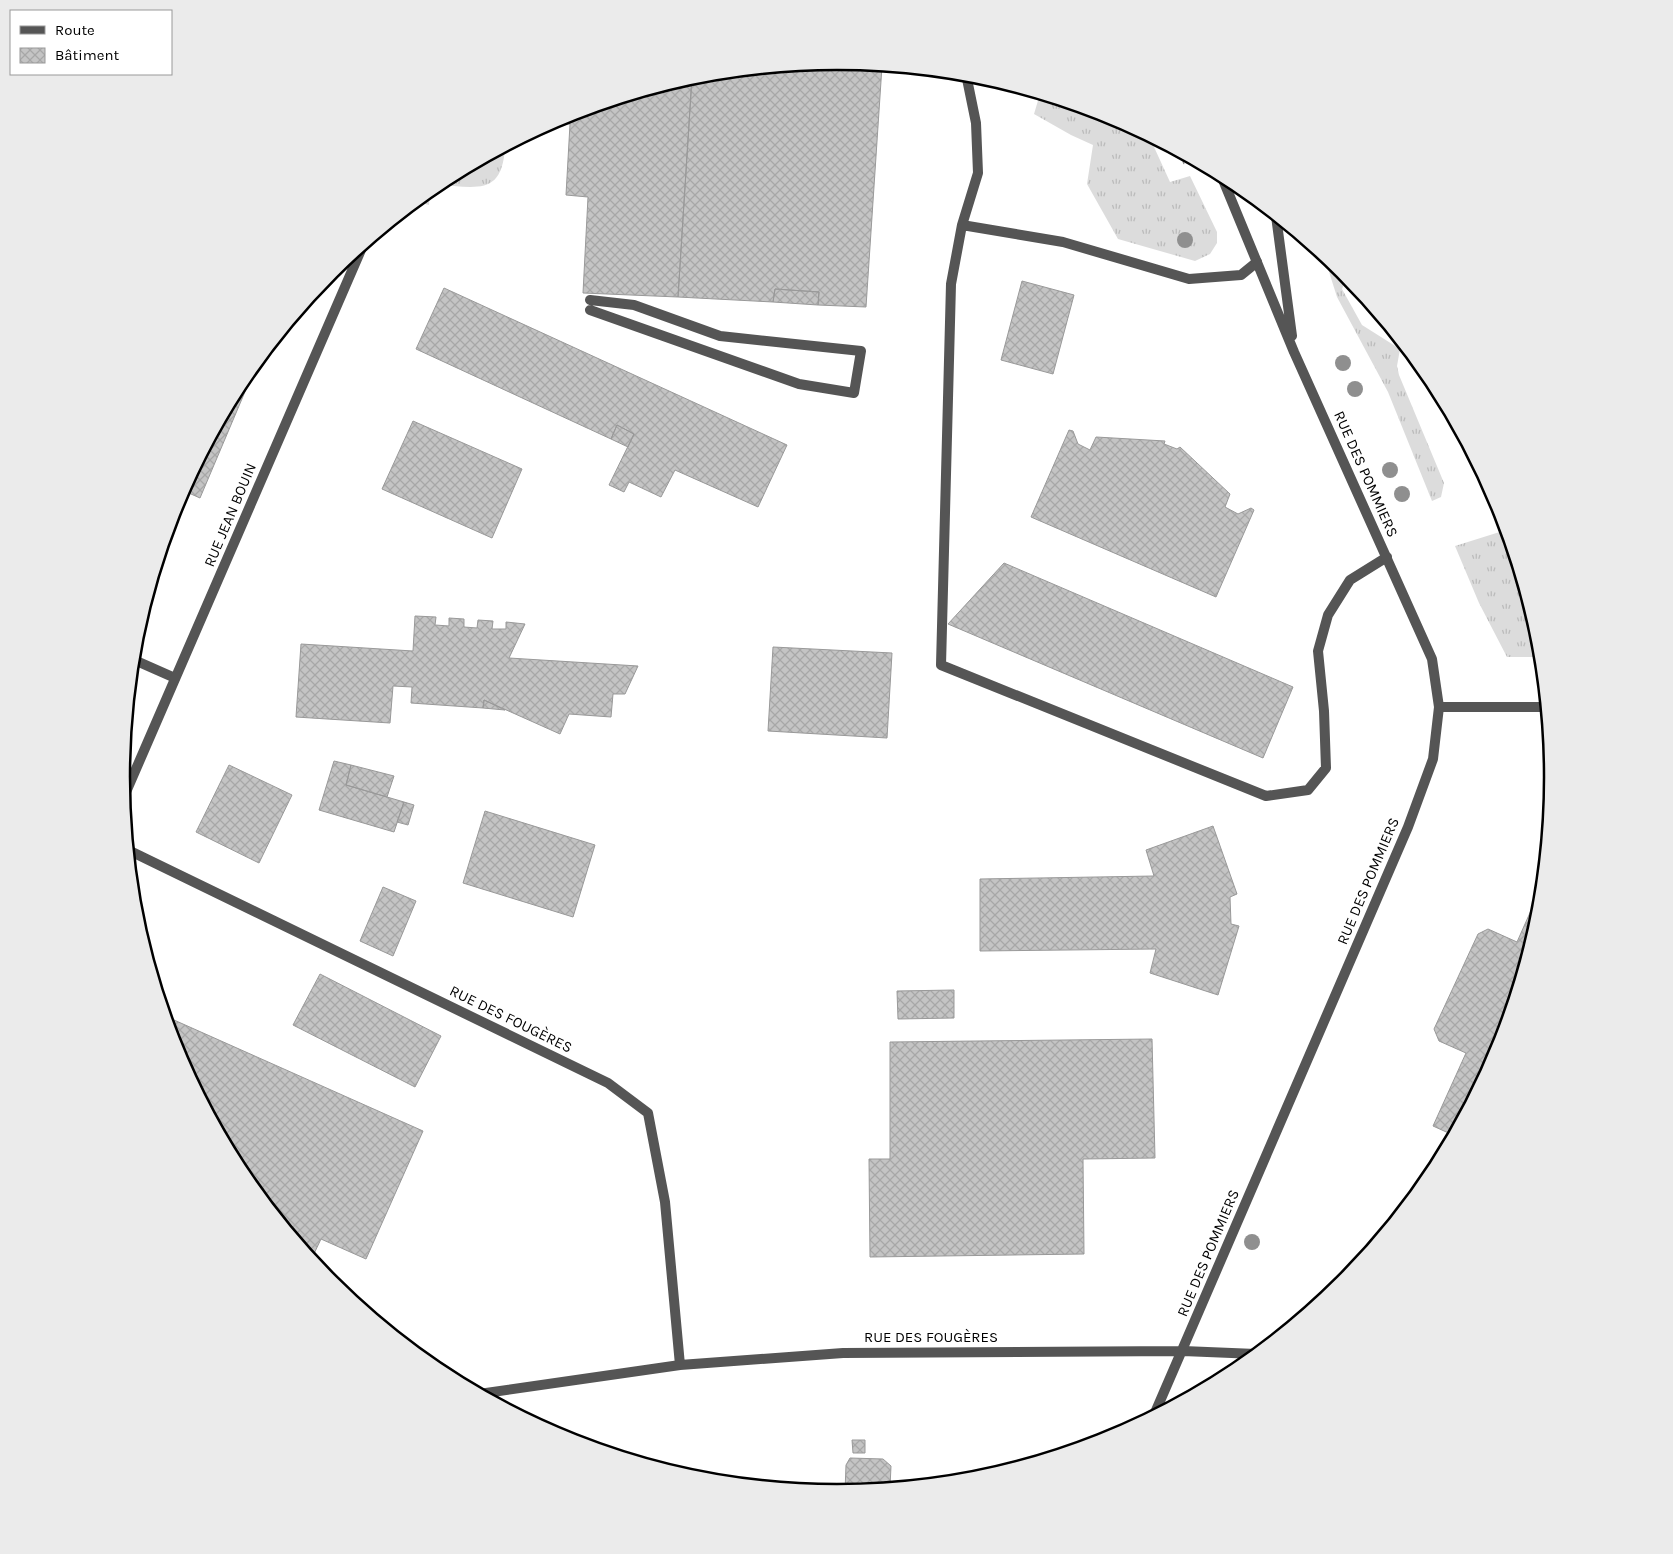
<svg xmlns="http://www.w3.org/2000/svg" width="1673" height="1554" font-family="Karla,sans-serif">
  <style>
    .grass { fill: url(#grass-tufts) }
    .building { fill: url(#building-cross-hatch); stroke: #999 }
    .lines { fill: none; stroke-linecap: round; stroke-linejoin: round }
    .path { stroke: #777; stroke-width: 3; stroke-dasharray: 1 2.5; stroke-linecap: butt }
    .service { stroke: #555; stroke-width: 10 }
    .minor { stroke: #555; stroke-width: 10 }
    .tree { fill: #8f8f8f }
    .labels { text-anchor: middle; stroke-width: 4; stroke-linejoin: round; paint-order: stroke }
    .street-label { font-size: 15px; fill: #000; stroke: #fff }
    .rim { fill: none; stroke: #000; stroke-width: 2.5 }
  </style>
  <defs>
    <pattern id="grass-tufts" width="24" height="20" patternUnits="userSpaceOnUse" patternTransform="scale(1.25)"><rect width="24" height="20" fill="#dcdcdc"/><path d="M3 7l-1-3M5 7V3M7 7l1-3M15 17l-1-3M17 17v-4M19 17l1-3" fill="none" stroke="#bbb"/></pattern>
    <pattern id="building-cross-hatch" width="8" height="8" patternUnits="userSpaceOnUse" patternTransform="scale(1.25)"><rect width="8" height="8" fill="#c4c4c4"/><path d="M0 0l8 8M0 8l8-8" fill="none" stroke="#a7a7a7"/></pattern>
  </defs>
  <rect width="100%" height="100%" fill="#fff"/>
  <path class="grass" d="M 1040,94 L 1111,116 L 1149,136 L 1170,182 L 1190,176 L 1217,232 L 1217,243 L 1210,254 L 1195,261 L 1118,239 L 1087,184 L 1093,145 L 1071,135 L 1034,114 Z
    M 505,147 C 502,198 475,186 435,185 Z
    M 430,189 L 429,205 L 416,201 Z
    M 1324,256 L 1347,276 L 1342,289 L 1362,325 L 1400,349 L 1397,366 L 1399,375 L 1444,483 L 1441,497 L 1432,501 L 1388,392 L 1337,297 Z
    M 1506,530 L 1539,638 L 1540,657 L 1507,657 L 1479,603 L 1455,546 Z"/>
  <path class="building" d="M 836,61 L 882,66 L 866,307 L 818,305 L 819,292 L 775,289 L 773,302 L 678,297 L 692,77 Z
    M 692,77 L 678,297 L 583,293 L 588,197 L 566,195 L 570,124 L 554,123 L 554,120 Z
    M 1022,281 L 1074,295 L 1053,374 L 1001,360 Z
    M 444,288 L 787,445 L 758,507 L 675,470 L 661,497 L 629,482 L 624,492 L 609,485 L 634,434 L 617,425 L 611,439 L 416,349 Z
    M 775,289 L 819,292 L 818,305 L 773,302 Z
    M 257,361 L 258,361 L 200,498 L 182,490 L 242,379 Z
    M 413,421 L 522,469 L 492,538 L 382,489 Z
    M 617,425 L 634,434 L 628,447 L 611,439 Z
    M 1069,430 L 1073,431 L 1078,444 L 1090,450 L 1096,437 L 1165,441 L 1164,444 L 1177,449 L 1180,447 L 1230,494 L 1225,507 L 1238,514 L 1251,508 L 1254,510 L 1216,597 L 1031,517 Z
    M 1004,563 L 1293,687 L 1263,758 L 948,624 Z
    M 415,616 L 436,617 L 435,625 L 449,626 L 449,618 L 464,619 L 464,627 L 477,628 L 478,620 L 493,621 L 492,629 L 506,629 L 506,622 L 525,624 L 509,658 L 638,666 L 625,694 L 613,694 L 611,717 L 569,714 L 560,734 L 484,700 L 483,708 L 411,703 L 412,687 L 393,686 L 390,723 L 296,717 L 301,644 L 413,651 Z
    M 773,647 L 892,653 L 887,738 L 768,731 Z
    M 484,700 L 505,710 L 483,708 Z
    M 334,761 L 351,765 L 346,785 L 404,802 L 394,832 L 319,810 Z
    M 229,765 L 292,795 L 259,863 L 196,832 Z
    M 351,765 L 394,776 L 387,797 L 346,785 Z
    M 404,802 L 414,805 L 408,825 L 397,822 Z
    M 485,811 L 595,845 L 573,917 L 463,883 Z
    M 1213,826 L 1237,894 L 1230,897 L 1231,924 L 1239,926 L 1218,995 L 1150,973 L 1156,949 L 980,951 L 980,879 L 1154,876 L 1146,850 Z
    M 383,887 L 416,901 L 393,956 L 360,941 Z
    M 1541,888 L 1538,917 L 1498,1051 L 1453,1135 L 1433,1126 L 1466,1053 L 1439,1041 L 1434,1029 L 1478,934 L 1488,929 L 1517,942 Z
    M 320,974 L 441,1036 L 415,1087 L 293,1025 Z
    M 954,990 L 954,1018 L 898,1019 L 897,991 Z
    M 165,1016 L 423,1131 L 366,1259 L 321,1239 L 311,1260 L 241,1174 L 175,1051 Z
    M 1152,1039 L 1155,1158 L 1083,1159 L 1084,1254 L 870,1257 L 869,1159 L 890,1159 L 890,1042 Z
    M 852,1440 L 865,1440 L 865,1453 L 853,1453 Z
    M 850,1458 L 883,1459 L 891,1466 L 890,1487 L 845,1492 L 846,1465 Z"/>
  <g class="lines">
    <path class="path" d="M 1183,163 L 1192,159"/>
    <path class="service" d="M 966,74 L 976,123 L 978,173 L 962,225 L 951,284 L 941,665 L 1266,796 L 1308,790 L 1326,768 L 1324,711 L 1318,651 L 1328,615 L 1350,580 L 1387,557
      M 962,225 L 1063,242 L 1189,279 L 1241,275 L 1257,262
      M 590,300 L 634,305 L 720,336 L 861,351 L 854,393 L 799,384 L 590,310
      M 132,659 L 175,678"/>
    <path class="minor" d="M 1276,216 L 1292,336
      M 1439,707 L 1545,707
      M 123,799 L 364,243
      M 128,850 L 608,1083 L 648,1113 L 665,1202 L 680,1365
      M 479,1394 L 680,1365 L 843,1353 L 1183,1351 L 1256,1354
      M 1154,1415 L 1408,827 L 1433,759 L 1439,707 L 1432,659 L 1294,352 L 1221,175"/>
  </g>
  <g class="tree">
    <circle cx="1185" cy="240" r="8"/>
    <circle cx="1343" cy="363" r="8"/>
    <circle cx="1355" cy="389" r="8"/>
    <circle cx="1390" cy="470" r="8"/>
    <circle cx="1402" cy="494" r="8"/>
    <circle cx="1252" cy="1242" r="8"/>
  </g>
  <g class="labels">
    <g class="street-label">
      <text transform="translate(1366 474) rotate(66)" y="5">RUE DES POMMIERS</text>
      <text transform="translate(230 515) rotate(-67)" y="5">RUE JEAN BOUIN</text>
      <text transform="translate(1368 881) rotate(-67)" y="5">RUE DES POMMIERS</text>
      <text transform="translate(511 1019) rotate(26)" y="5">RUE DES FOUGÈRES</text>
      <text transform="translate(1208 1253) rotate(-67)" y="5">RUE DES POMMIERS</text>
      <text x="931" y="1342">RUE DES FOUGÈRES</text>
    </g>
  </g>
  <path d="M0 0H1673V1554H0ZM130 777a707 707 0 1 1 1414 0a707 707 0 1 1-1414 0Z" fill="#ebebeb" fill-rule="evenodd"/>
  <path class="rim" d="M130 777a707 707 0 1 1 1414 0a707 707 0 1 1-1414 0Z"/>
  <rect x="10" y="10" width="162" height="65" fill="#ffffff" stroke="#999999"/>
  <rect x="20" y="26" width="25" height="8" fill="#555555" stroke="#999999"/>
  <text x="55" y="35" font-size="15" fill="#000000">Route</text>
  <rect x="20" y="48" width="25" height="15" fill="url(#building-cross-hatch)" stroke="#999999"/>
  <text x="55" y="60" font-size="15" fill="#000000">Bâtiment</text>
</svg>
